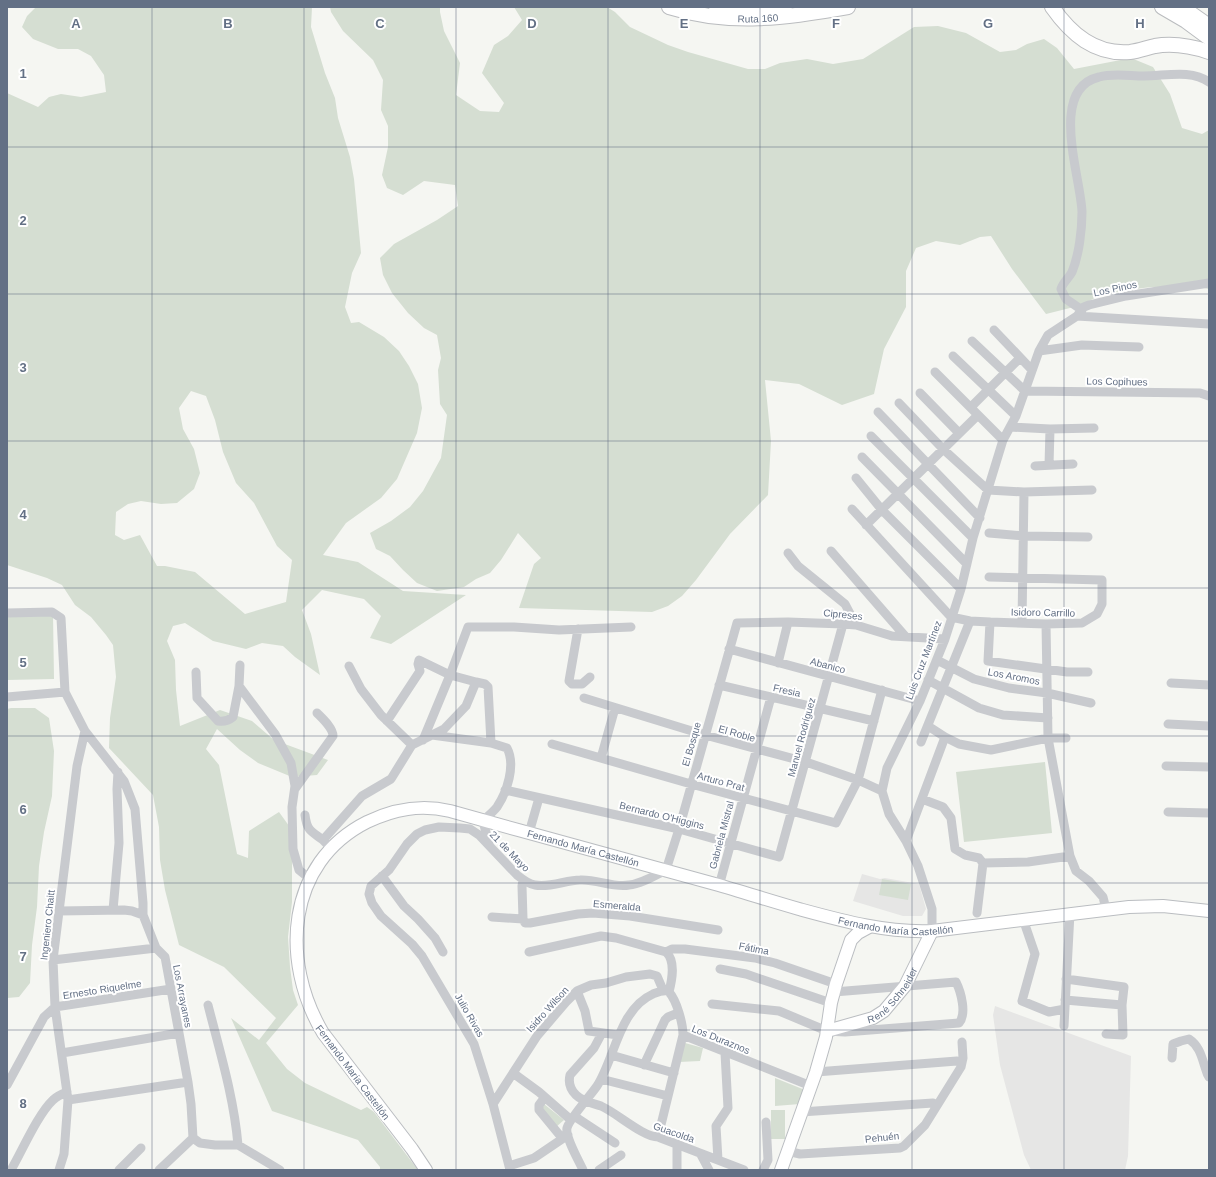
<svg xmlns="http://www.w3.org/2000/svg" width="1216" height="1177" font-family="Helvetica,sans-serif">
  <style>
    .built { fill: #e6e6e5 }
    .green { fill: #d5ded2; fill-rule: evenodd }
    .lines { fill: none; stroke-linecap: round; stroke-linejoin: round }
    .major-casing { stroke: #babdc1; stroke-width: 14 }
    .highway-casing { stroke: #babcbf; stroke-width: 16 }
    .minor { stroke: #c8cace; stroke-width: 9 }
    .major { stroke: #fff; stroke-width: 12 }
    .highway { stroke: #fff; stroke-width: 14 }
    .grid { fill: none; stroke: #637085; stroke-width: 1; stroke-opacity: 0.55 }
    .labels { text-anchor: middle; stroke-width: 4; stroke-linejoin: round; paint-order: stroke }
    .street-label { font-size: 10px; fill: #637085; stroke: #fff }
    .grid-label { font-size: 13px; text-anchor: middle; font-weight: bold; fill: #637085; stroke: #fff; stroke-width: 4; stroke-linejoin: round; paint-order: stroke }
  </style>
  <rect width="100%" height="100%" fill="#f5f6f2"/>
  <path class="built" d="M 862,874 L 880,879 L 885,878 L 919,884 L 926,909 L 922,916 L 903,916 L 853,901 Z
    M 995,1006 L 1131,1056 L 1128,1156 L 1125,1170 L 1031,1170 L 1024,1155 L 1000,1065 L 993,1015 Z"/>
  <path class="green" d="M 36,7 L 312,7 L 311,27 L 325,73 L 335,98 L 338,118 L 350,157 L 354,179 L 361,253 L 352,273 L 345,307 L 351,323 L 359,322 L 384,337 L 399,351 L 409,366 L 418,384 L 422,408 L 417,433 L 397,479 L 381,498 L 346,523 L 323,555 L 358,562 L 403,591 L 466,595 L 391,644 L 370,638 L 381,616 L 364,599 L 322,590 L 302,610 L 311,634 L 320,675 L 295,657 L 283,646 L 262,643 L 246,649 L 213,641 L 185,623 L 173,626 L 167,641 L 175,660 L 176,690 L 180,726 L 220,710 L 252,721 L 274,740 L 328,760 L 317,775 L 292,777 L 258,763 L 240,750 L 217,729 L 206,749 L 219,765 L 237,854 L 248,858 L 249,831 L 279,812 L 292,830 L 292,902 L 288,937 L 290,967 L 293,990 L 298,1005 L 266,1043 L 287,1069 L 305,1083 L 361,1110 L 367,1107 L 374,1112 L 418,1170 L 380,1170 L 380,1167 L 358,1140 L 272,1111 L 231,1018 L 259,1040 L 276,1018 L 224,967 L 179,945 L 165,890 L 160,860 L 159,827 L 153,795 L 109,748 L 110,718 L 116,677 L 113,645 L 106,635 L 91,617 L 75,605 L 62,585 L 47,578 L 7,565 L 7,93 L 38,107 L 49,97 L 61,94 L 81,97 L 106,92 L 104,75 L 91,56 L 78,49 L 58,49 L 33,39 L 22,27 L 27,16 ZM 191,391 L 206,396 L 215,420 L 223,452 L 236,483 L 254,503 L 277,546 L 292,560 L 286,602 L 245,614 L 195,572 L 165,566 L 157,566 L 140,535 L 124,540 L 115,535 L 116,512 L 128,504 L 141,501 L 161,504 L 177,503 L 194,489 L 200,473 L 194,449 L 183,429 L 179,408 Z
    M 330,7 L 440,7 L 440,12 L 444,31 L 460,63 L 456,95 L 480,111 L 499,112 L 504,103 L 482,73 L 494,45 L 508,36 L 522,20 L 514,7 L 607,7 L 615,12 L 630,27 L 668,45 L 688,52 L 748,69 L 765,69 L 780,63 L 807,59 L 833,64 L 863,59 L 914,27 L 938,26 L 966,33 L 1000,52 L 1016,50 L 1027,44 L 1044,39 L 1057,48 L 1074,69 L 1131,58 L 1153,67 L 1170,94 L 1182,128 L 1202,134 L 1209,130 L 1209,289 L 1199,287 L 1151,287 L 1128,290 L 1100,295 L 1082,305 L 1046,314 L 1012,269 L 991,236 L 980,237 L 960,245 L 936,241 L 916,248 L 906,271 L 906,307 L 884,349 L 874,394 L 842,405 L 799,384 L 765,380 L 771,441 L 768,495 L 730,534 L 696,580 L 682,596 L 668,606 L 652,612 L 519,608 L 534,564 L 541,558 L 518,533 L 501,560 L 490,573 L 476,579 L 464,587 L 437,591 L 417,583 L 403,570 L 390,556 L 376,549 L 370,533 L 391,521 L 410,507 L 423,491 L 441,458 L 447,415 L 440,404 L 438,370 L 441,358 L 437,335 L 424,328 L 408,313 L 392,293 L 383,275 L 380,258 L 394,244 L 437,220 L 458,206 L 455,185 L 424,181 L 403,195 L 387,188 L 382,175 L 388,147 L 388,126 L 381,110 L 383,80 L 373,60 L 343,31 L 331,12 Z
    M 53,614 L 54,679 L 7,680 L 7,615 Z
    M 11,708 L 35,708 L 49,718 L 54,751 L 52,796 L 44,832 L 39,866 L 37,907 L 32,945 L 30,983 L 19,997 L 7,998 L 7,709 Z
    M 1045,762 L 1052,833 L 964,842 L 956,772 Z
    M 882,879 L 911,884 L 908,900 L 879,895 Z
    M 685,1043 L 703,1048 L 700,1061 L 679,1062 Z
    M 775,1078 L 805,1090 L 800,1104 L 775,1106 Z
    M 544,1104 L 564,1120 L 556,1127 L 539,1109 Z
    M 771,1110 L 785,1110 L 785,1139 L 771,1139 Z"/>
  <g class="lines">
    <defs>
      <g id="major">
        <path id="s1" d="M 827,1031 L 873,1018 L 884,1011 L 905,986 L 932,931"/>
        <path id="s2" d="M 426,1170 L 412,1149 L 323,1033 C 280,961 286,863 367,822 C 394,809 420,804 450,811 C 538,836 626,859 715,884 C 743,892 771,901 799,909 C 843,921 886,933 932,931 L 1129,907 L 1163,906 L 1209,911"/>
        <path d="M 781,1170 L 816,1072 L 826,1037 L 831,1003 L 836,984 L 851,940 L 858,933 L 869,927"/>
      </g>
      <g id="highway">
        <path id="s3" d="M 669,7 C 730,26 786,18 848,7"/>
        <path d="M 716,7 L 753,9 L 785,7"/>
        <path d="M 1052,7 C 1071,34 1095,55 1130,52 C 1139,51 1146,48 1155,46 C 1173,43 1191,46 1209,52"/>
        <path d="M 1162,7 L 1186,21 L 1209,38"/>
        <path d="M 1182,7 L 1209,26"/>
      </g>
    </defs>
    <use href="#major" class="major-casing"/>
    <use href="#highway" class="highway-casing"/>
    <path class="minor" d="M 1082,310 L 1066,299 L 1061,289 C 1063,282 1069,278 1072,272 C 1079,255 1082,230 1082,212 C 1081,177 1048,89 1099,77 C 1113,73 1130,76 1144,76 C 1165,76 1191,69 1209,82
      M 1077,316 L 1209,324
      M 994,330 L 1032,370
      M 972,341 L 1025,391
      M 1039,351 L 1082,345 L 1139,347
      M 953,356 L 1016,416
      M 935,372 L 1003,440
      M 1025,391 L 1200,393 L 1209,396
      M 920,393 L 959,433
      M 899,403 L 943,449 L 988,490 L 1024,492 L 1092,490
      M 971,407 L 1020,358
      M 878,412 L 980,518
      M 1010,427 L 1050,429 L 1094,428
      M 871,436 L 973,538
      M 862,457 L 967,564
      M 1049,465 L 1050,429
      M 1035,466 L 1073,464
      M 856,478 L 882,510 L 961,589
      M 852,509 L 951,617 L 970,621 L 990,622 L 1046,624 L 1082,623 L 1097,614 L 1102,604 L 1102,580 L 989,577
      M 866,525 L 978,415
      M 989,533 L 1024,536 L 1088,537
      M 831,551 L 905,636
      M 788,553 L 798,566 L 845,604 L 856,625
      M 7,613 L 52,612 L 61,618 L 65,692 L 85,731 L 124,781 L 135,809 L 143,903 L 143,915 L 156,948 L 165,957 L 188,1082 L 191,1104 L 193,1138 L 159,1170
      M 990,622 L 988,661 L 1067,672 L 1088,672
      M 1022,622 L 1024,492
      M 1046,624 L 1048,738 L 1070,856 L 1076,871 L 1089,881 L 1103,897 L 1106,909
      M 578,629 L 569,681 L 572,684 L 582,684 L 590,677
      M 729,649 L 920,701
      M 937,660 L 974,679 L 1009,688 L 1047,693 L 1091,703
      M 778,663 L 788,622
      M 349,666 L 361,689 L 381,715 L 412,745
      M 196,672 L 197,698 L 218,721 C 224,722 228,721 233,717 L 239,686 L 240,665
      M 928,680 L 979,708 L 1003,715 L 1048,718
      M 476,682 L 485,684 L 488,687 L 491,743
      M 1171,683 L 1209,685
      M 719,685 L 874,721
      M 239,686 L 275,734 L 291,763 L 295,786 L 292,807 L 293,849 L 299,870 L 309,878
      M 7,697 L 65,692
      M 584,698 L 705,735 L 806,762 L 858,780 L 882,791
      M 387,721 L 420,671 L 418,664 L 419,660 L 450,675 L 423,740
      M 1168,724 L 1209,726
      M 928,726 L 945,737 L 959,744 L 991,750 L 1048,738 L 1066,738
      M 432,735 L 491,743 L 507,748 C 516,765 507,792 497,807 C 493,812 488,816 483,821 L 489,844
      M 921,742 L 970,621
      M 552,744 L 691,784 L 836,823 L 858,780 L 882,690
      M 601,758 L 615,708
      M 1166,766 L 1209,767
      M 295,789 L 333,736 C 333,728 323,719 317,713
      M 505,790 L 679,829 L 779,857 L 843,624
      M 922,799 L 943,807 L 951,818 L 955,849 L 965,855 L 979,858 L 983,863 L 977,913
      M 1168,812 L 1209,813
      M 305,815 C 307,831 311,831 323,840
      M 529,833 L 539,798
      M 906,841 L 945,737
      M 331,848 L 323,840 L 362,796 L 391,779 L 412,745 L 444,729 L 466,706 L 476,682 L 450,675 L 468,627 L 514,627 L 559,630 L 631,627
      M 983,863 L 1028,862 L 1070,856
      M 382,876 L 404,906 L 418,919 L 435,938 L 443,952
      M 719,886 L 771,697
      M 113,910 L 119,843 L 117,789 L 118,772
      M 59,911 L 124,910 L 132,911 L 143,915
      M 492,917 L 523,919 L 525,923 L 530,923 L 578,914 L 593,913 L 630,916 L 718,930
      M 523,919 L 522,886 L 523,880
      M 1023,919 L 1035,954 L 1022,1001 L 1049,1012 L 1065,1009
      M 932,931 L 932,909 L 918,866 L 906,841 L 889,814 L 882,791 L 887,768 L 920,701 L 945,639 L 961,589 L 973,538 L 1003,440 L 1016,416 L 1039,351 L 1048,335 L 1077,316 L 1084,307 L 1089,305 L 1126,296 L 1209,283
      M 529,952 L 601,936 L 616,938 L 666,952
      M 666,952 L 672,949 L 685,949 L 755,958 L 775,963 L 836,984
      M 666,952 C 676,961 672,980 669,992
      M 53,960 L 156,948
      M 720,969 L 746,974 L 831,1003
      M 1066,979 L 1124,987 L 1122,1005 L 1123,1035 L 1106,1034
      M 577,991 L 585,1011 L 589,1031 L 618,1035
      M 1065,1000 L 1122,1005
      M 712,1004 L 779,1011 L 827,1031 L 845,1032 L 959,1023 C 967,1014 961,992 956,982 L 834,992
      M 208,1005 C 220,1052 234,1098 238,1145
      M 1064,1026 L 1070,913
      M 602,1033 L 594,1048 L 570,1075 C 568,1083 571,1090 576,1095 C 583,1102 593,1103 601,1106 C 617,1113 643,1137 658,1137 L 744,1170
      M 683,1035 L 811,1086
      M 62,1053 L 179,1033
      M 611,1055 L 674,1073
      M 1172,1058 L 1173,1044 L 1181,1041 L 1189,1039 C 1198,1045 1201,1054 1204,1064 C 1206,1069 1206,1073 1209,1077
      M 644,1065 L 665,1020 L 668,1017 L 678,1013
      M 816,1072 L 957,1061
      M 513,1073 L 539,1092 L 571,1120
      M 601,1079 L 668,1096
      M 7,1085 L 44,1017 L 55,1007 L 171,989
      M 545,1097 L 539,1105 L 539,1110 L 562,1138
      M 68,1100 L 188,1082
      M 493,1104 L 537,1036 L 566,1002 L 577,991 L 591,985 L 606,983 L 626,977 L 650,974 L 657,976 L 663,990
      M 801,1112 L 933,1103
      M 574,1116 L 615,1143
      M 658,1137 L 683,1035 C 683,1024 677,1001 669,992
      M 193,1138 L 200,1143 L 215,1145 L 238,1145 L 280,1170
      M 677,1144 L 677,1170
      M 787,1151 L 800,1154 L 900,1148 L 904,1146 L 925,1125 L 961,1067 L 963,1058 L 962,1042
      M 700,1153 L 709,1170
      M 718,1160 L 716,1126 L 728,1108 L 725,1053
      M 509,1166 L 534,1158 L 568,1135
      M 11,1170 C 22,1151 38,1114 53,1100 C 57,1096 62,1094 67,1092
      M 59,1170 L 64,1154 L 68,1100 L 55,1007 L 53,960 L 77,766 L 85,731
      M 119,1170 L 141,1148
      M 510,1170 L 493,1104 L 474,1044 L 422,956 L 412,944 L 381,916 L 372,903 L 369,894 L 371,886 L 389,870 L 407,844 L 417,834 L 425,830 L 439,827 L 460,828 L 470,829 L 479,835 L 517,875 C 522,879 528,884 535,885 C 550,888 566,880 580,880 C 597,879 613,888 629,885 C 641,884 654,876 666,870 L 679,829 L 737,623 L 788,622 L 843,624 L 856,625 L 892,636 L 945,639
      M 583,1170 C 579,1161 565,1137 567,1128 C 569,1119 591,1095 597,1086 C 615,1058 619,1009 653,994 C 658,992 662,990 668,991
      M 599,1170 L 621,1155
      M 763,1170 L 768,1160 L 766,1122"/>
    <use href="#major" class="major"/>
    <use href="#highway" class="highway"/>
  </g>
  <path class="grid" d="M 152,7 L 152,1170M 304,7 L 304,1170M 456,7 L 456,1170M 608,7 L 608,1170M 760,7 L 760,1170M 912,7 L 912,1170M 1064,7 L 1064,1170M 7,147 L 1209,147M 7,294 L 1209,294M 7,441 L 1209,441M 7,588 L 1209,588M 7,736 L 1209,736M 7,883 L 1209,883M 7,1030 L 1209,1030"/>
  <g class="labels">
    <g class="street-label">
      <text dy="4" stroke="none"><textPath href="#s3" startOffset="90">Ruta 160</textPath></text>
      <text transform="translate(1115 288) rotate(-12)" y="4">Los Pinos</text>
      <text transform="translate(1117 381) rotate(1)" y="4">Los Copihues</text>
      <text transform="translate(1043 612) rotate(1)" y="4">Isidoro Carrillo</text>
      <text transform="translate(843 614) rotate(6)" y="4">Cipreses</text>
      <text transform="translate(923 660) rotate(-69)" y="4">Luis Cruz Martínez</text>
      <text transform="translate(828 665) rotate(15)" y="4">Abanico</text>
      <text transform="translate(1014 676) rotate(11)" y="4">Los Aromos</text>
      <text transform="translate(787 690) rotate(13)" y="4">Fresia</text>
      <text transform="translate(737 733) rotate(16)" y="4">El Roble</text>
      <text transform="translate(801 737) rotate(-75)" y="4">Manuel Rodríguez</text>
      <text transform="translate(691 744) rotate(-74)" y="4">El Bosque</text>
      <text transform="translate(721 781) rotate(15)" y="4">Arturo Prat</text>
      <text transform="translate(662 815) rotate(14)" y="4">Bernardo O'Higgins</text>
      <text transform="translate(721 835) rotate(-75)" y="4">Gabriela Mistral</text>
      <text dy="4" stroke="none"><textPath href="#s2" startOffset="638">Fernando María Castellón</textPath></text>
      <text transform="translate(510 851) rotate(46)" y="4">21 de Mayo</text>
      <text transform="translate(617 905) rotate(5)" y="4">Esmeralda</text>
      <text dy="4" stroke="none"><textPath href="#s2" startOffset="961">Fernando María Castellón</textPath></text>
      <text transform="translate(47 925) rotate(-84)" y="4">Ingeniero Chaitt</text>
      <text transform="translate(754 948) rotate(11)" y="4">Fátima</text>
      <text transform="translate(102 989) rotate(-9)" y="4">Ernesto Riquelme</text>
      <text dy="4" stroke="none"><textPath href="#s1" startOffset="78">René Schneider</textPath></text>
      <text transform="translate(183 996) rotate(79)" y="4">Los Arrayanes</text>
      <text transform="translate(547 1009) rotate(-48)" y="4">Isidro Wilson</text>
      <text transform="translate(470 1015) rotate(60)" y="4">Julio Rivas</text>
      <text transform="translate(721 1039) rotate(22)" y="4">Los Duraznos</text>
      <text transform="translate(353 1072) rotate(53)" y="4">Fernando María Castellón</text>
      <text transform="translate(674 1132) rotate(19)" y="4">Guacolda</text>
      <text transform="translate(882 1137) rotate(-6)" y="4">Pehuén</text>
    </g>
  </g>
  <g class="grid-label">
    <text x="76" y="28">A</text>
    <text x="228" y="28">B</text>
    <text x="380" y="28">C</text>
    <text x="532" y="28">D</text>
    <text x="684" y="28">E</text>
    <text x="836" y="28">F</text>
    <text x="988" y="28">G</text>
    <text x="1140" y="28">H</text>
    <text x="23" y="78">1</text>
    <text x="23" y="225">2</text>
    <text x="23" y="372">3</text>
    <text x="23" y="519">4</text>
    <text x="23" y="667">5</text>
    <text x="23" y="814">6</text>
    <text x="23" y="961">7</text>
    <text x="23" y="1108">8</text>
  </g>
  <rect width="1216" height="1177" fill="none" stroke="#637085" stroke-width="16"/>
</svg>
